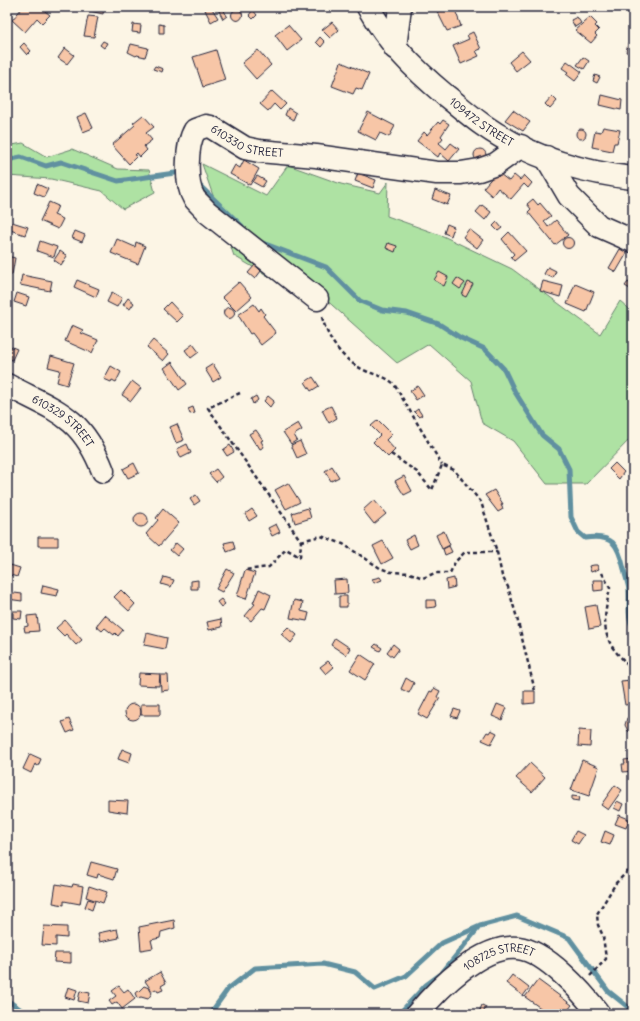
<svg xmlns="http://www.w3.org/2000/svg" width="640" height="1021" font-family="Delius,sans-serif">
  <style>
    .green { fill: #aee2a3; stroke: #68826f }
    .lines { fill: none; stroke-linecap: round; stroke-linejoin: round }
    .stream { stroke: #6090a0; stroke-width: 5 }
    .building { fill: #f7c6a7; stroke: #22223b }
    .minor-casing { stroke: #22223b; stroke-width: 25 }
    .path { stroke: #22223b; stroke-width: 2.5; stroke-dasharray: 4 3; stroke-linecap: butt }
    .minor { stroke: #fcf5e5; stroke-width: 22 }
    .labels { text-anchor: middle; stroke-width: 4; stroke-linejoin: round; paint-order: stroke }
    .street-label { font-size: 11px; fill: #22223b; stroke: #fcf5e5 }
  </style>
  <rect width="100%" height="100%" fill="#fcf5e5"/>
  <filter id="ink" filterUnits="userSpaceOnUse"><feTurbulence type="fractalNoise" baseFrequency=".025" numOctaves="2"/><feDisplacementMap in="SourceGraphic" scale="8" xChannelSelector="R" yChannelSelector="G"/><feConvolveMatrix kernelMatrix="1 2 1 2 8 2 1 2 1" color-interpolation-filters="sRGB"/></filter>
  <g filter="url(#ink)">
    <path class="green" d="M 23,143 L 47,157 L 72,149 L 118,169 L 149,170 L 155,192 L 123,209 L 102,191 L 51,179 L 7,176 L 7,146 Z
      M 202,164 L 266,196 L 288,165 L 341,184 L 380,193 L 388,182 L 387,216 L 443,236 L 512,269 L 600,334 L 620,301 L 633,312 L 633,436 L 586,484 L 547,484 L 513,441 L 482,423 L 471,381 L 429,344 L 397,363 L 323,297 L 294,291 L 234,256 Z"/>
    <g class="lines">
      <path class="stream" d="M 7,160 L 21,157 L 46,166 L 61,162 L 118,181 L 175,173
        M 197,183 L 242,226
        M 260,242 L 326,267 L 360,301 L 382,310 L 407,313 L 439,324 L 461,338 L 485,349 L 504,369 L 515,392 L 542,435 L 559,449 L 569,469 L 571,517 L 578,532 L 585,538 C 613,534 618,544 624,569 C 625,575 628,583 629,590 C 630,604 627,616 633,629
        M 7,1000 L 27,1014
        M 210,1014 L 228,989 L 255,968 L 323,964 L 355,972 L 375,989 L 406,976 L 442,943 L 480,926
        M 399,1014 L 426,985 L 441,974 L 480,926 L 517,916 L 569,938 L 608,991 L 633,1011"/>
    </g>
    <path class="building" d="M 23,7 L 40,7 L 50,15 L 42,23 L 37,18 L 25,32 L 12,20 Z
      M 85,7 L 104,7 L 103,14 L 85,10 Z
      M 209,7 L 211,7 L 218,18 L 211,22 L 205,10 Z
      M 222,7 L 227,16 L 223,19 L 218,9 Z
      M 435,7 L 454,7 L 461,26 L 447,31 Z
      M231.5 15a5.5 5.5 0 1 1 11 0a5.5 5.5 0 1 1-11 0Z
      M 253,10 L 257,15 L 253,19 L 249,15 Z
      M 88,16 L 98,17 L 94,37 L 84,36 Z
      M 577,17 L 581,23 L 575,27 L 571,20 Z
      M 590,17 L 597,24 L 595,26 L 599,30 L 595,34 L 597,36 L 591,43 L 575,30 Z
      M 332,22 L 339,30 L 330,38 L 322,30 Z
      M 133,24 L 141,25 L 140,33 L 132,32 Z
      M 159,24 L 164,25 L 164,33 L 159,33 Z
      M 288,25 L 301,40 L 287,51 L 275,35 Z
      M 473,32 L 481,49 L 476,51 L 479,56 L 461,64 L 453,46 L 469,39 L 467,35 Z
      M 320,37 L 325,42 L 321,47 L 316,42 Z
      M 103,41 L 107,43 L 104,48 L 100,45 Z
      M 24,43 L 31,51 L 27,55 L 20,47 Z
      M 628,43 L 633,44 L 633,53 L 626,52 Z
      M 131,44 L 148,48 L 145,57 L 137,55 L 136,56 L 128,52 Z
      M 65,48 L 74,55 L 67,64 L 58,58 Z
      M 216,50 L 225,80 L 203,87 L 193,57 Z
      M 258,50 L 271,65 L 256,79 L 242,63 Z
      M 522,51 L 530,60 L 516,71 L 509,62 Z
      M 583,57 L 589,61 L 584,69 L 577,65 Z
      M 567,61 L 582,72 L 575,81 L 566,74 L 568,72 L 562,68 Z
      M 341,62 L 369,74 L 362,90 L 356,88 L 353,94 L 332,86 Z
      M 155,66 L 163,69 L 162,72 L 153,69 Z
      M 595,75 L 600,77 L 597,83 L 593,81 Z
      M 272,91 L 286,104 L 280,110 L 274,104 L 268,111 L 260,104 Z
      M 602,95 L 622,100 L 621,110 L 600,105 Z
      M 552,96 L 557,101 L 550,109 L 545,104 Z
      M 288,108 L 296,113 L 293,120 L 285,115 Z
      M 513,110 L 530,122 L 523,131 L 505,120 Z
      M 368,112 L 395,126 L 389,137 L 380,133 L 376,140 L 358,131 Z
      M 86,113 L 93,128 L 83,132 L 77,117 Z
      M 143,115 L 154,127 L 146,133 L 152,140 L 144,146 L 147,150 L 140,157 L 137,153 L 135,155 L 137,156 L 129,164 L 112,145 L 135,125 L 133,123 Z
      M 443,120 L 449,124 L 441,136 L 443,138 L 439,143 L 446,149 L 451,143 L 459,149 L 449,161 L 440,153 L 438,157 L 417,141 L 424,132 L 427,135 L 438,122 L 440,124 Z
      M 603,127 L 620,130 L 617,143 L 614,143 L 612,151 L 592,147 L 595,131 L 601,132 Z
      M576 134a5 5 0 1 1 10 0a5 5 0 1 1-10 0Z
      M474 155a6 6 0 1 1 12 0a6 6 0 1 1-12 0Z
      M 244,160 L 259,169 L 250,185 L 230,174 L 235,165 L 240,168 Z
      M 358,173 L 376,180 L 373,188 L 355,181 Z
      M 495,174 L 498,177 L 500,174 L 509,181 L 514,175 L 520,180 L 524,175 L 532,183 L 528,188 L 524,184 L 511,199 L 498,188 L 492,196 L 483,188 Z
      M 257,176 L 266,181 L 262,187 L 253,182 Z
      M 37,184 L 48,189 L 44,197 L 34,193 Z
      M 435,190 L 451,196 L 447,205 L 432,199 Z
      M 533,199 L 538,205 L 540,203 L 551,216 L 544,221 L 548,227 L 556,220 L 568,235 L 555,245 L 528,212 L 531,209 L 527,204 Z
      M 49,202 L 58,206 L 54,215 L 63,219 L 58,229 L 40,221 Z
      M 482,205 L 491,212 L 485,220 L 476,212 Z
      M 12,222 L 28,227 L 25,235 L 10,230 Z
      M 497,222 L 502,228 L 498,231 L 493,226 Z
      M 447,224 L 454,227 L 451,236 L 444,233 Z
      M 469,229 L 483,240 L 477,248 L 463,237 Z
      M 75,231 L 85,235 L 82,242 L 72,238 Z
      M 509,232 L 526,251 L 514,261 L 511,257 L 514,254 L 502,239 Z
      M562.5 243a5.5 5.5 0 1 1 11 0a5.5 5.5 0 1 1-11 0Z
      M 117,239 L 135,247 L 136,242 L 145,246 L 138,264 L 111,253 Z
      M 40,241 L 57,247 L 54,257 L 37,251 Z
      M 388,243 L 397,246 L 395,252 L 386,248 Z
      M 620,249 L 627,253 L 616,272 L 609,268 Z
      M 60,251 L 67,256 L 61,265 L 54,260 Z
      M 7,252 L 7,256 L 15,258 L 12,275 L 7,274 Z
      M 255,265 L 261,271 L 255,279 L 248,273 Z
      M 548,267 L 556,271 L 553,278 L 544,274 Z
      M 439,272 L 448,277 L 444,286 L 434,280 Z
      M 22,275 L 52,281 L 50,291 L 20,285 Z
      M 457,278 L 465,283 L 460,289 L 453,284 Z
      M 77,280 L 99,289 L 96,297 L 74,287 Z
      M 543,281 L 563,286 L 560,297 L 540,291 Z
      M 239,282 L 252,297 L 236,311 L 222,297 Z
      M 468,282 L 473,284 L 466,297 L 462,295 Z
      M 628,282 L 633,285 L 630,289 L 625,286 Z
      M 575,284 L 594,292 L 586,312 L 567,304 Z
      M 112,292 L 122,298 L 117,307 L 107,302 Z
      M 17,293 L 29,297 L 26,306 L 14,302 Z
      M 128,298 L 134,303 L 130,309 L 123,305 Z
      M 170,302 L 183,316 L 177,322 L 163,309 Z
      M 254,304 L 259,311 L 261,308 L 265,314 L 263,316 L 276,333 L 261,345 L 252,333 L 250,334 L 238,315 Z
      M223.5 313a5.5 5.5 0 1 1 11 0a5.5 5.5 0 1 1-11 0Z
      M 72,325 L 83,330 L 81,333 L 98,340 L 92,353 L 65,341 Z
      M 153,340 L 169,354 L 163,361 L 147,347 Z
      M 193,344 L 199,352 L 191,358 L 185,350 Z
      M 7,345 L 17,349 L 12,360 L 7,358 Z
      M 51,356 L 74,363 L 67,385 L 57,382 L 60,370 L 48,367 Z
      M 172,362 L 187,384 L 179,390 L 164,368 Z
      M 213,364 L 221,377 L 213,382 L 205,369 Z
      M 111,366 L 121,372 L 116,382 L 112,380 L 111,382 L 104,379 Z
      M 313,377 L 319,386 L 311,391 L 305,382 Z
      M 132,381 L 141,388 L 131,401 L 122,395 Z
      M 418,386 L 424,395 L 416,400 L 410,391 Z
      M 256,396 L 258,400 L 253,404 L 251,399 Z
      M 268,396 L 274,401 L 270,407 L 264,401 Z
      M 331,406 L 337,418 L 329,423 L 322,410 Z
      M 193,407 L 195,413 L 190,414 L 188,409 Z
      M 418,409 L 422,415 L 419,417 L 414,412 Z
      M 378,420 L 392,434 L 386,440 L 395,450 L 388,457 L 373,442 L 380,435 L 371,426 Z
      M 298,423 L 302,430 L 294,435 L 297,440 L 291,444 L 283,432 Z
      M 177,424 L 184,440 L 176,443 L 170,427 Z
      M 256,430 L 263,440 L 261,441 L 264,447 L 260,449 L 257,444 L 256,445 L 249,434 Z
      M 300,441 L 306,454 L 297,458 L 291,445 Z
      M 187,444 L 191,453 L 181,458 L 177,449 Z
      M 230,445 L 234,452 L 227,456 L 223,450 Z
      M 134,463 L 139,473 L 128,478 L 123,469 Z
      M 615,463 L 624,472 L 619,479 L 609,469 Z
      M 332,466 L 339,477 L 331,481 L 325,471 Z
      M 216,469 L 222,477 L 216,482 L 209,474 Z
      M 404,476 L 412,491 L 404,495 L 395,481 Z
      M 288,483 L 300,502 L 286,509 L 275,490 Z
      M 494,490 L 503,504 L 501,505 L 503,509 L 498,512 L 485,495 Z
      M 196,495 L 200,501 L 194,505 L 190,499 Z
      M 374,500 L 386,514 L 374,524 L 363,510 Z
      M 308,508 L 311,518 L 295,523 L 292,513 Z
      M 163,509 L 179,523 L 159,546 L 146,534 L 158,520 L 156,518 Z
      M 252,509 L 257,516 L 249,521 L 245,514 Z
      M134 520a7 7 0 1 1 14 0a7 7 0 1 1-14 0Z
      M 276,524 L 280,532 L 272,536 L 268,528 Z
      M 444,531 L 450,545 L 442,549 L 436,535 Z
      M 414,535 L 418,545 L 410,549 L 405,540 Z
      M 38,537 L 58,537 L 58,546 L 38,546 Z
      M 233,541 L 235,549 L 227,552 L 224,543 Z
      M 383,541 L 393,558 L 382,564 L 373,546 Z
      M 176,543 L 183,549 L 177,556 L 170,550 Z
      M 449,546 L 452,552 L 445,555 L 443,549 Z
      M 7,564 L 20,568 L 17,577 L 7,574 Z
      M 594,565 L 597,565 L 599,569 L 591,572 L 589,566 Z
      M 227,569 L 234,573 L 222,592 L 216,589 Z
      M 245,570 L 255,573 L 246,599 L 237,596 Z
      M 164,577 L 174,580 L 171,587 L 161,584 Z
      M 380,577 L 382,580 L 374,583 L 372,579 Z
      M 454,578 L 455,587 L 447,589 L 446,580 Z
      M 347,579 L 348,593 L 335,594 L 334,580 Z
      M 198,580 L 198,589 L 191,589 L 191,581 Z
      M 593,580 L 603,580 L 603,590 L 594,591 Z
      M 43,585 L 59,589 L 57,596 L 41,593 Z
      M 259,589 L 271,595 L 265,609 L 262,608 L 251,621 L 245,616 L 255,604 L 253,603 Z
      M 121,590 L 135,604 L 129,611 L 114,597 Z
      M 7,592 L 22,594 L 22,601 L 7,599 Z
      M 339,596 L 347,596 L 347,607 L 339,607 Z
      M 221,599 L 225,604 L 221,607 L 217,602 Z
      M 294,600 L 303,602 L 301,611 L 309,613 L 307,621 L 290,618 Z
      M 426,600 L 435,600 L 436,607 L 426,608 Z
      M 596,605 L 600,627 L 589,629 L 585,607 Z
      M 13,611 L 22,611 L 21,619 L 13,618 Z
      M 37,615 L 39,631 L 25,632 L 24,627 L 28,626 L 27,616 Z
      M 105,615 L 123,630 L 118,636 L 115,633 L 114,635 L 105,628 L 102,631 L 96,626 Z
      M 221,619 L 222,627 L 209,630 L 207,622 Z
      M 65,620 L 82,640 L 76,645 L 66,634 L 64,636 L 56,628 Z
      M 288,627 L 297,635 L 291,643 L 281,634 Z
      M 147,633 L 167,638 L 165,649 L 144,645 Z
      M 335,638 L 350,648 L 346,655 L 331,645 Z
      M 376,644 L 382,648 L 380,651 L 373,647 Z
      M 393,644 L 399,649 L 393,657 L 387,652 Z
      M 360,654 L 375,664 L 365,680 L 350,670 Z
      M 328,661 L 334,667 L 326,674 L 320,667 Z
      M 139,673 L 160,674 L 159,686 L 138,685 Z
      M 160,675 L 168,675 L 169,690 L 161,691 Z
      M 406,678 L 414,683 L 409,693 L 401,689 Z
      M 631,680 L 633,704 L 625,705 L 621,681 Z
      M 434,688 L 440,691 L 437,697 L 440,698 L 427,719 L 418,714 L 430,691 L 432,692 Z
      M 524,691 L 535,691 L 535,703 L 524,704 Z
      M 141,704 L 160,704 L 160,715 L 141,715 Z
      M 497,704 L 507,708 L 502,720 L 492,716 Z
      M125 712a8 8 0 1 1 16 0a8 8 0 1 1-16 0Z
      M 454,709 L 460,711 L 457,718 L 451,716 Z
      M 632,714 L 633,714 L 633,733 L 628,731 L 625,725 L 627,718 Z
      M 69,719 L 74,730 L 67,733 L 62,722 Z
      M 491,730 L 497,733 L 491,744 L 482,740 L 487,732 L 489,733 Z
      M 579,730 L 591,731 L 590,747 L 578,746 Z
      M 122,749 L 132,753 L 129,763 L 118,759 Z
      M 30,754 L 41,759 L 38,766 L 35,764 L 31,773 L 23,769 Z
      M 633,759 L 633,771 L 623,772 L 622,764 L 625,764 L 624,760 Z
      M 582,760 L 599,767 L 589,796 L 571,790 Z
      M 530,763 L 545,777 L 532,792 L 516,778 Z
      M 615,785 L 622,790 L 608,810 L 601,805 Z
      M 572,796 L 580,797 L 579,801 L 572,800 Z
      M 108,800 L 128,801 L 127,813 L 108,810 Z
      M 617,801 L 623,804 L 620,811 L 614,808 Z
      M 619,815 L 629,819 L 626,828 L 615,824 Z
      M 576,831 L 584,835 L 578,844 L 571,840 Z
      M 605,831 L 614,835 L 610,845 L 601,842 Z
      M 91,862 L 117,869 L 114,879 L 98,874 L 97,878 L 87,875 Z
      M 56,884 L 72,887 L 73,884 L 83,886 L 80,904 L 64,901 L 64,905 L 53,903 Z
      M 89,886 L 107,892 L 103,903 L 86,897 Z
      M 88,899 L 95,901 L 92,910 L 85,907 Z
      M 174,920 L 175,928 L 161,932 L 160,938 L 151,940 L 153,948 L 141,950 L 139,927 Z
      M 44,926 L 67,927 L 67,938 L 56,937 L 56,946 L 42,945 Z
      M 117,929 L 119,938 L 100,942 L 98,933 Z
      M 55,953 L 71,953 L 71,963 L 54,962 Z
      M 160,972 L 166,983 L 161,986 L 163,990 L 158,992 L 156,989 L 152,991 L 145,981 Z
      M 512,975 L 529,988 L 523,996 L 506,983 Z
      M 538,980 L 572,1005 L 565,1014 L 549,1014 L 525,997 Z
      M 119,986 L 124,992 L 128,989 L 135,999 L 122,1009 L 117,1002 L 112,1005 L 109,1001 L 116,996 L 112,991 Z
      M 144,986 L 149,988 L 152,993 L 148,999 L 141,997 L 137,998 L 135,993 L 139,991 Z
      M 68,987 L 77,990 L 74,1000 L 65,997 Z
      M 80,991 L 90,993 L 88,1003 L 78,1001 Z
      M 482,1005 L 486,1007 L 483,1013 L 479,1012 Z"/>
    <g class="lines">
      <defs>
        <g id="minor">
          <path id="s1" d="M 368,7 C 389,44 413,68 445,95 C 458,105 470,116 483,125 C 527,156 581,172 633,178"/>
          <path d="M 395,48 L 400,7"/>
          <path d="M 546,157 L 569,196 L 599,226 L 633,241"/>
          <path id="s2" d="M 317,299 L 207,212 C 203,207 198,203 194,198 C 185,183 186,145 195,130 L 206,126 L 211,127 L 245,148 L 259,151 L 316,156 L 437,173 L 461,173 L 479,170 L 496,164 L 521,146"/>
          <path id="s3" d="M 7,385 C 56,411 81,415 103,471"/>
          <path id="s4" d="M 417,1014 C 438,989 481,944 518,948 C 546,951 583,993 599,1014"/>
        </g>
      </defs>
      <use href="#minor" class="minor-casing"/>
      <path class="path" d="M 322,317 C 328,340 343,361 366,371 C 377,376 384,375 394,384 L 442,465
        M 240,393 L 208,408 L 301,541 L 300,557 L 286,549 L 269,567 L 245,570
        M 391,454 L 417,472 L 432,490 L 442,465 L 454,470 L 481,502 L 497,552 L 502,576 L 508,587 L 517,618 L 535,691
        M 301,541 L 321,536 L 343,544 L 380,568 L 391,572 L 410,573 L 423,578 L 435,573 L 450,573 L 455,562 L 465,552 L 497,552
        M 602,573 L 610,588 C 606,608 600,629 613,648 C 619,657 629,663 633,675
        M 590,976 L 606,959 L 603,936 L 598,925 L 597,914 L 616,883 L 633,866"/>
      <use href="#minor" class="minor"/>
    </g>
  </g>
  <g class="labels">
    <g class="street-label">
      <text dy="4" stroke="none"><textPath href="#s1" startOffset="163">109472 STREET</textPath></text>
      <text dy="4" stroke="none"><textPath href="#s2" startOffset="286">610330 STREET</textPath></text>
      <text dy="4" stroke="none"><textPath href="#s3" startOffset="67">610329 STREET</textPath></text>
      <text dy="4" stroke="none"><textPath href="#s4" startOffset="104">108725 STREET</textPath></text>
    </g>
  </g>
  <rect width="640" height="1021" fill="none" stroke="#fcf5e5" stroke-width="24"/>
  <rect x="12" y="12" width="616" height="997" fill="none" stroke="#22223b" stroke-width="1.5" filter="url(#ink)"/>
</svg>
